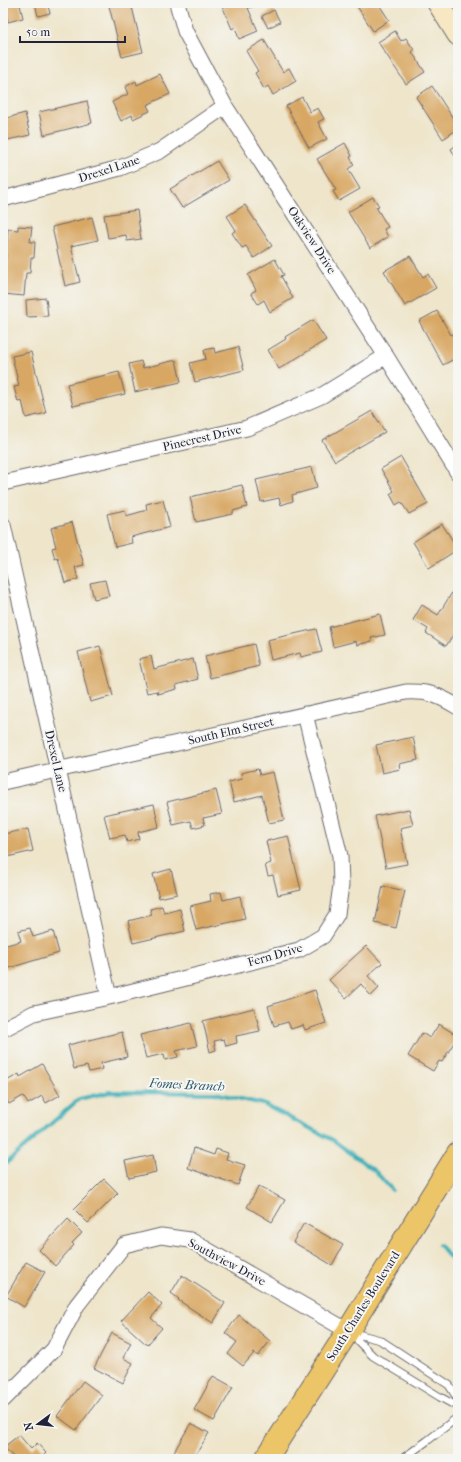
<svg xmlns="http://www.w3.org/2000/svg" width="461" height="1462" font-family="'IM FELL French Canon',serif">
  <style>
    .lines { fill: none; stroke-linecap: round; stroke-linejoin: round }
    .stream { stroke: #41b1ba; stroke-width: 4 }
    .building { fill: #d8a764 }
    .lane-casing { stroke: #69666d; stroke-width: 9 }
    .street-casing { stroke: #69666d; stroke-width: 17 }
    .secondary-casing { stroke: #69666d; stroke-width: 23 }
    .primary-casing { stroke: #69666d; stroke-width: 24 }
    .lane { stroke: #fff; stroke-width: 7 }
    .street { stroke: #fff; stroke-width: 15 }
    .secondary { stroke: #f7e8c3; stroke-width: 21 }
    .primary { stroke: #ecc569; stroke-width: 22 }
    .labels { text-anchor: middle; stroke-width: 4; stroke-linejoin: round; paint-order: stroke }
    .street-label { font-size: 12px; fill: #22223b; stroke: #f6f6f2 }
    .water-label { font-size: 13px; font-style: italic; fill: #2e5b6e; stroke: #f6f6f2 }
  </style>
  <rect width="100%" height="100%" fill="#f6f6f2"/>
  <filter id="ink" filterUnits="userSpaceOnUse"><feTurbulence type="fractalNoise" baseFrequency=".025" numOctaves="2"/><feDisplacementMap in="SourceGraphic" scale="8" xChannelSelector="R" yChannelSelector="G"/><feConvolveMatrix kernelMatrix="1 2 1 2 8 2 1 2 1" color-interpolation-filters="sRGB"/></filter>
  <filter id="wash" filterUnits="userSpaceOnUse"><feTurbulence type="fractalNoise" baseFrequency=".012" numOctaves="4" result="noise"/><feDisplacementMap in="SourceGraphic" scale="16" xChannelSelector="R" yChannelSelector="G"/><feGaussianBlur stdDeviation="0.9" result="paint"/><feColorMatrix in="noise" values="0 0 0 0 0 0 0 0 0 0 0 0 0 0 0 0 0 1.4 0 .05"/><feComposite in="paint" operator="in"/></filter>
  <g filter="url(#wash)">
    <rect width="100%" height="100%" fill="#eee5ca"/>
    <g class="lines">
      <path class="stream" d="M 3,1166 L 79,1099 L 110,1092 L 215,1093 L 263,1104 L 333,1140 L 376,1172 L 392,1190
        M 439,1245 L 458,1267"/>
    </g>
    <g id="blocks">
      <path class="building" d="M 3,3 L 25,3 L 20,5 L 23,18 L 8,22 Z
        M 35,3 L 47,3 L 50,13 L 38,16 Z
        M 121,3 L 131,3 L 143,52 L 122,57 L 109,6 Z
        M 221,3 L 254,3 L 255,6 L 248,8 L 258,31 L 239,39 L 235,27 L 232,29 Z
        M 355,3 L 378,3 L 389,20 L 373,31 Z
        M 274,10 L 280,22 L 268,28 L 262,16 Z
        M 395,31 L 401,41 L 406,38 L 414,50 L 412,52 L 425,72 L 406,84 L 378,42 Z
        M 264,40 L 283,72 L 289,68 L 296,81 L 273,95 L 268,86 L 264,89 L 255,73 L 258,71 L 246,51 Z
        M 160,74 L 170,94 L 147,105 L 150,111 L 133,119 L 132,115 L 121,121 L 112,102 L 128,94 L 125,87 L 136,81 L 137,85 Z
        M 432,86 L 458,126 L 458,129 L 443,139 L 416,97 Z
        M 302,97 L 310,112 L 318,108 L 324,119 L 318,122 L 327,139 L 309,148 L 286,106 Z
        M 87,101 L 92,123 L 44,135 L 39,112 Z
        M 25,113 L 30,135 L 3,141 L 3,119 Z
        M 345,143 L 352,156 L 350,157 L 354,165 L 348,169 L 360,189 L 339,201 L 333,191 L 336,190 L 317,159 Z
        M 458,144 L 458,161 L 451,149 Z
        M 217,161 L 229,180 L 182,208 L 170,189 Z
        M 373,197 L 379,206 L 376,207 L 388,227 L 384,229 L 388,237 L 370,248 L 348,212 Z
        M 245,205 L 272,246 L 254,258 L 246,246 L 242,248 L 232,233 L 236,230 L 227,216 Z
        M 137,210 L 141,239 L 127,241 L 126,235 L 108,238 L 104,215 Z
        M 92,217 L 98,240 L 71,246 L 80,282 L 65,286 L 52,227 Z
        M 18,226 L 32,227 L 30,242 L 35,242 L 34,258 L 31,258 L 30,273 L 26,273 L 24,296 L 3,294 L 8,229 L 18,230 Z
        M 410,256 L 423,277 L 428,274 L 436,288 L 405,306 L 384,271 Z
        M 275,259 L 284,275 L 281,276 L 293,298 L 270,312 L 264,300 L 258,304 L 251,293 L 256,290 L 248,275 Z
        M 46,298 L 48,316 L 27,317 L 26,300 Z
        M 437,311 L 451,335 L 458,331 L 458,357 L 443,365 L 419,321 Z
        M 313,320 L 326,340 L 279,369 L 268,350 L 286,339 L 285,337 Z
        M 238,347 L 244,370 L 195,382 L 190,363 L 206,359 L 204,350 L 214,348 L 215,353 Z
        M 31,352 L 46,413 L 26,418 L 22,401 L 18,402 L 14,387 L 19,386 L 12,356 Z
        M 176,360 L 181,382 L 135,392 L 129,364 L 141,361 L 143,368 Z
        M 119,372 L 125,394 L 73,406 L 67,384 Z
        M 372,411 L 385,432 L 335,461 L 322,440 Z
        M 401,457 L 428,504 L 409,514 L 401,502 L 396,505 L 390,494 L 394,491 L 381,469 Z
        M 312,467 L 317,488 L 292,495 L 293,501 L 281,505 L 279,498 L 261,502 L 256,480 Z
        M 242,485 L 247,507 L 233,511 L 233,514 L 196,522 L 190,497 Z
        M 163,500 L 170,527 L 131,537 L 132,543 L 115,547 L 107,514 L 125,510 L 126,516 L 147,510 L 146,504 Z
        M 72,522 L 84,565 L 75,567 L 78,579 L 65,583 L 58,558 L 55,559 L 52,548 L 56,547 L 51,528 Z
        M 442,524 L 458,549 L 429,568 L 413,542 Z
        M 105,580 L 109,596 L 94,599 L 90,583 Z
        M 458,583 L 458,627 L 446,646 L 426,633 L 428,629 L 413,620 L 422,605 L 438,615 Z
        M 380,614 L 385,635 L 371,638 L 372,641 L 357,645 L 356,641 L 333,647 L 329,627 Z
        M 316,629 L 322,652 L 301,657 L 300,653 L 271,660 L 267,640 Z
        M 254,644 L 259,666 L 210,678 L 205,656 Z
        M 100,646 L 113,696 L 90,702 L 78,652 Z
        M 151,656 L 154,669 L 193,659 L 198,679 L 176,685 L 177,689 L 158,694 L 157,691 L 147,693 L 139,659 Z
        M 413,737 L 418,760 L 399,764 L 400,769 L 382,773 L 376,745 Z
        M 258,769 L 260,775 L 273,772 L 284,820 L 269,823 L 262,795 L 234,802 L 229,782 L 242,779 L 241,773 Z
        M 216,790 L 222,814 L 203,818 L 205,825 L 193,828 L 191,821 L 173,825 L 167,802 Z
        M 154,804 L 159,827 L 138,832 L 139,839 L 127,842 L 125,835 L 110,838 L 104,815 Z
        M 409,809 L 413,825 L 400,828 L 407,864 L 386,868 L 375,816 Z
        M 28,829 L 33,851 L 3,858 L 3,834 Z
        M 288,836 L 301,890 L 278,895 L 273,875 L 268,876 L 265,865 L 271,863 L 266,841 Z
        M 171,869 L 177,894 L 159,898 L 153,874 Z
        M 383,886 L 405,891 L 396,928 L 375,923 Z
        M 221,892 L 223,900 L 240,896 L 245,919 L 196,930 L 190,906 L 211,901 L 210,894 Z
        M 162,906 L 164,913 L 180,909 L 185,931 L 133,943 L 128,921 L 152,915 L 150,909 Z
        M 30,928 L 33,937 L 53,931 L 59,953 L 6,969 L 3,960 L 3,946 L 21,941 L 18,931 Z
        M 366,946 L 382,963 L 368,976 L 379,988 L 371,996 L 361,984 L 346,998 L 329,980 Z
        M 315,990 L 326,1023 L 305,1030 L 303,1025 L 291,1029 L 288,1022 L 274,1026 L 268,1006 Z
        M 254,1008 L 260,1031 L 236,1036 L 237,1043 L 226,1046 L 224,1039 L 214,1041 L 216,1050 L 210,1052 L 203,1021 Z
        M 191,1023 L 197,1046 L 176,1051 L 178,1057 L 165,1060 L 164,1054 L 146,1058 L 140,1035 Z
        M 439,1024 L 458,1036 L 442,1062 L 439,1061 L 433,1071 L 408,1056 L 422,1033 L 430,1038 Z
        M 122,1032 L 127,1057 L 101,1063 L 102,1069 L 89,1072 L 87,1066 L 74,1069 L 68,1045 Z
        M 42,1064 L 60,1095 L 46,1103 L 42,1096 L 28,1104 L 23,1096 L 9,1104 L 3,1094 L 3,1083 L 19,1074 L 20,1077 Z
        M 194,1148 L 214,1155 L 216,1149 L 228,1153 L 226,1159 L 245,1165 L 238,1185 L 188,1168 Z
        M 153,1155 L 156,1172 L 129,1178 L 125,1161 Z
        M 104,1179 L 118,1193 L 88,1223 L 74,1209 Z
        M 259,1186 L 285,1200 L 272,1222 L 247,1207 Z
        M 68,1219 L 82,1233 L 72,1243 L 74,1245 L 55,1266 L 39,1250 Z
        M 304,1223 L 343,1245 L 332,1265 L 293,1242 Z
        M 26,1262 L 45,1272 L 24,1307 L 6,1296 Z
        M 182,1275 L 225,1303 L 213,1323 L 178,1300 L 179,1299 L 171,1293 Z
        M 148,1292 L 162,1305 L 151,1318 L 162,1328 L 147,1345 L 121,1321 Z
        M 239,1315 L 270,1341 L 258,1356 L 254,1353 L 243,1366 L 228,1354 L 237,1342 L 225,1333 Z
        M 112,1333 L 131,1343 L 123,1358 L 133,1363 L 123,1383 L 94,1368 Z
        M 213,1376 L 233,1387 L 214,1421 L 194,1410 Z
        M 83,1381 L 102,1395 L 76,1430 L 57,1416 Z
        M 191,1423 L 209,1433 L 193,1459 L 180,1459 L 172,1455 Z
        M 19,1435 L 31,1449 L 37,1443 L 46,1453 L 42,1457 L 43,1459 L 15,1459 L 4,1447 Z"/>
    </g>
  </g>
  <g filter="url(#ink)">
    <use href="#blocks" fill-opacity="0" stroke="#69666d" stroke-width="1"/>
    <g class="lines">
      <defs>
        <path id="lane" d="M 350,1332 L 380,1340 L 449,1385 L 458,1399
          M 350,1333 L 373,1356 L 440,1397 L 458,1407
          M 402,1459 L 427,1441 L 458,1417"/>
        <path id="street" d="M 177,3 L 185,31 L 225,106 L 386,356 L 458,473
          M 3,199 L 120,168 L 160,151 L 225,106
          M 3,483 L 247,428 L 321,396 L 386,356
          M 3,525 L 109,997
          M 3,782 L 406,692 C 429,691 438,695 458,707
          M 3,1029 L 34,1013 L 109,997 L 299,950 L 323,936 L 337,914 L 341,885 L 340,856 L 305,714
          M 3,1400 L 54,1349 L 77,1305 L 124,1245 L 161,1236 L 190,1240 L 348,1331"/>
        <path id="secondary" d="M 438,3 L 458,35"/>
        <path id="primary" d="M 266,1459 L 348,1331 L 458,1153"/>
      </defs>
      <use href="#lane" class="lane-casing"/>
      <use href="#street" class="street-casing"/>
      <use href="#secondary" class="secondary-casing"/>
      <use href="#primary" class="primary-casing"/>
      <use href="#lane" class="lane"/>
      <use href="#street" class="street"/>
      <use href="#secondary" class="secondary"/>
      <use href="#primary" class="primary"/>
    </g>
  </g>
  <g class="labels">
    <g class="street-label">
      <text transform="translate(109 169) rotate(-18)" y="4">Drexel Lane</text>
      <text transform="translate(312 240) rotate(57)" y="4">Oakview Drive</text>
      <text transform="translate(202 438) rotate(-13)" y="4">Pinecrest Drive</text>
      <text transform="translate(231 731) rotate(-13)" y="4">South Elm Street</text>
      <text transform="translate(56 761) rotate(77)" y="4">Drexel Lane</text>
      <text transform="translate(275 955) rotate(-16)" y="4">Fern Drive</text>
      <text transform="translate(227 1262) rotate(28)" y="4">Southview Drive</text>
      <text transform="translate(363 1306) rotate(-58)" y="4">South Charles Boulevard</text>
    </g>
    <g class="water-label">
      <text transform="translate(187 1084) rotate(3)" y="5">Fomes Branch</text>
    </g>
  </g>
  <rect width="461" height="1462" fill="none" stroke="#f6f6f2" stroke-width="16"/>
  <g transform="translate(38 1424) rotate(255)" stroke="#f6f6f2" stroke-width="3" paint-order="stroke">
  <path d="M0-3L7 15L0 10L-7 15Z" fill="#22223b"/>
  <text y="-6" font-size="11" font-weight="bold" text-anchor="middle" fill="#22223b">N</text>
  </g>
  <path d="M20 36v6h105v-6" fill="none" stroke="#22223b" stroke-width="2"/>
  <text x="26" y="36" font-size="12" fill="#22223b" stroke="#f6f6f2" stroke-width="3" paint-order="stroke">50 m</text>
</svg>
